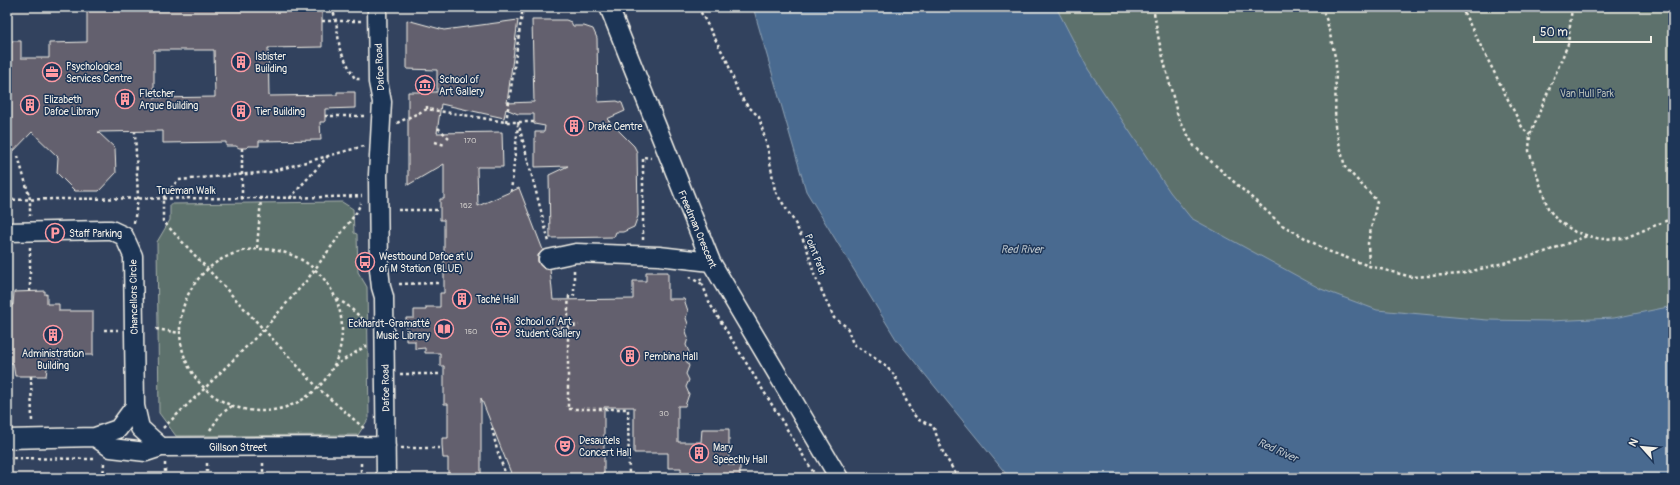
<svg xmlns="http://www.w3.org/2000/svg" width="1680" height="485" font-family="Pangolin,sans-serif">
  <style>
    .green { fill: #5d716c; stroke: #a8b1aa }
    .water { fill: #4a6b90; stroke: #8ea1b3 }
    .building { fill: #64616e; stroke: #f4f1e8; fill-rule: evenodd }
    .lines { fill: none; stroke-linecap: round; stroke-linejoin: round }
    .minor-casing { stroke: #f4f1e8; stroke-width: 21 }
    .path { stroke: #f4f1e8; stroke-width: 2.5; stroke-dasharray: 3 3; stroke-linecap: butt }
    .minor { stroke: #1d3557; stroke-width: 18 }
    .path-bridge { stroke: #f4f1e8; stroke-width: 2.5; stroke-dasharray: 3 3; stroke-linecap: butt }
    .labels { text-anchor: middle; stroke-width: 3; stroke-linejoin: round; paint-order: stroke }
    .number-label { font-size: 8px; fill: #d0cdca }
    .poi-label { font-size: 10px; fill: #f4f1e8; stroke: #1d3557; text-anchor: start }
    .street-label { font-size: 10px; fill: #f4f1e8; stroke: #1d3557 }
    .park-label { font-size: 10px; fill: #b8beb6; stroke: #1d3557 }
    .water-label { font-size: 11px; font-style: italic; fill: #b8c2c9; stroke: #1d3557 }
  </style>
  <rect width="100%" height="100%" fill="#32425e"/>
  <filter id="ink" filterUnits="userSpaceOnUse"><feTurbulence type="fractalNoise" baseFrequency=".025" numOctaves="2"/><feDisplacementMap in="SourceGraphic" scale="8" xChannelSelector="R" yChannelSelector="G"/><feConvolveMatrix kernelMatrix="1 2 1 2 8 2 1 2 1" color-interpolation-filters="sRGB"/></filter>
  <g filter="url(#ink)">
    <path class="green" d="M 1043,7 L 1673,7 L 1673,320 L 1417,338 L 1195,234 Z
      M 342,202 L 353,209 L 354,233 L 357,234 L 358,272 L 367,287 L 369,418 L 358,435 L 176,436 L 159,413 L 157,242 L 170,220 L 170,204 Z"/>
    <path class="water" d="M 753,7 L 1056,7 L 1088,69 L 1170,192 L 1191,218 L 1321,289 L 1377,310 L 1487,320 L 1550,321 L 1614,318 L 1673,306 L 1673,478 L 1015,478 L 1007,475 L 896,339 L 806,191 Z"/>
    <path class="building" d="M 116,7 L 322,7 L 322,47 L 268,48 L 269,96 L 337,95 L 337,92 L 355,92 L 355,108 L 325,109 L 325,122 L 320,122 L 321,140 L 259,141 L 259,146 L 249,146 L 246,148 L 239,148 L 236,146 L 226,146 L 226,142 L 163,143 L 163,131 L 98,132 L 115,148 L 116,173 L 99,191 L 75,191 L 57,173 L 58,157 L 32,132 L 7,158 L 7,41 L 21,41 L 21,58 L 49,58 L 49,43 L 87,42 L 87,8 ZM 154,50 L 214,50 L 215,97 L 154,98 Z
      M 407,20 L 444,30 L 518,20 L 507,103 L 534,102 L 532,20 L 566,20 L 571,22 L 573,26 L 584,26 L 593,29 L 597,38 L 598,102 L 617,101 L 622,103 L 625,111 L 607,119 L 634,146 L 637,152 L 638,216 L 634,227 L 623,232 L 616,232 L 614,237 L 550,238 L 549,175 L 568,166 L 535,167 L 535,132 L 544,132 L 545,126 L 534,124 L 534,114 L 518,114 L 506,109 L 504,118 L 441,104 L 437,133 L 502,132 L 503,167 L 477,167 L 478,206 L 519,188 L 543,250 L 538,255 L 538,262 L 544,269 L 550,269 L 553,300 L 633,299 L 633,281 L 646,281 L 646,272 L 668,272 L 668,299 L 684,299 L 688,311 L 686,318 L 688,324 L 686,331 L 688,338 L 686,345 L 689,352 L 686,360 L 689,366 L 686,374 L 689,380 L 686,387 L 689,394 L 685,406 L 678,406 L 678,442 L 701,442 L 702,429 L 729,429 L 729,465 L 740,465 L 740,478 L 681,478 L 681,468 L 668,468 L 668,453 L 634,453 L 634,407 L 604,407 L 604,474 L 563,478 L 513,478 L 481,398 L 481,478 L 448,478 L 448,458 L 443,458 L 442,445 L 442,438 L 448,438 L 448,404 L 444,404 L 444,366 L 440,366 L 440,353 L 425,353 L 425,348 L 415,349 L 415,341 L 406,341 L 406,318 L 414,318 L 414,310 L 426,310 L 426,307 L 440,307 L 440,293 L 444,293 L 444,220 L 440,220 L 440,199 L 444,199 L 444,164 L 408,185 L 408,92 L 437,92 L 437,70 L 407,69 Z
      M 45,291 L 45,295 L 47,294 L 47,304 L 59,304 L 59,311 L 93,311 L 93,355 L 60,355 L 60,362 L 48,362 L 46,376 L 15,376 L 13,363 L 7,363 L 7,305 L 13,305 L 14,292 Z"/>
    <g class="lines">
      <defs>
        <path id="minor" d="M 377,7 L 378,82 L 382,102 L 378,175 L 379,269 L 381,287 L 384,297 L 386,478
          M 609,7 L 711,262 L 839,478
          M 7,232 L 105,230 L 111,230 L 124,236 L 133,256 L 135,406 L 140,428 L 161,447
          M 548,259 L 576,253 L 659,256 L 711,262
          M 95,437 L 111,448 L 146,452 L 161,447 L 386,446
          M 7,439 L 95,437 L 118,429 L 135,406"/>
      </defs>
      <use href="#minor" class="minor-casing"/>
      <path class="path" d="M 332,7 L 336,21 L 340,50 L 355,79 L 362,79
        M 698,7 L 727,61 L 738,92 L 746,104 L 759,117 L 768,150 L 775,191 L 794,221 L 807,248 L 814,274 L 834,318 L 847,327 L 853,344 L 885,365 L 895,376 L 912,413 L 919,420 L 933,426 L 943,452 L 958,478
        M 1153,7 L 1159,41 L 1178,117 L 1194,146 L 1282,225 L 1328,251 L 1369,266 L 1412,277 L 1461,274 L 1542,253 L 1587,236
        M 1321,7 L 1327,21 L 1336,61 L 1335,126 L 1345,167 L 1377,201 L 1368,243 L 1369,266
        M 1461,7 L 1523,129 L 1530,135
        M 1572,7 L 1568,44 L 1530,135 L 1529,151 L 1548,208 L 1556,219 L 1575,232 L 1600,239 L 1625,238 L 1673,218
        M 322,21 L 361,21
        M 427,109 L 427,103
        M 325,116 L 365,116
        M 506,122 L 523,7
        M 518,122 L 549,242
        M 397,123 L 427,109 L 506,122 L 534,122
        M 438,128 L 449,138
        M 435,142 L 445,145
        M 364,146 L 270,172 L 178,180 L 163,198 L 163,221 L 319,389 L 366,430
        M 18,156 L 30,199 L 30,216
        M 511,192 L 518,125
        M 290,198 L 328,156
        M 242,199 L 242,146
        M 7,200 C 126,197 244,200 362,196
        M 398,210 L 440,210
        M 134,223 L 138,198 L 135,132
        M 643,240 L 643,157 L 651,158
        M 257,248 L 261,199
        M180 330a81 81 0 1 1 162 0a81 81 0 1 1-162 0Z
        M 574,270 L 574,295 L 569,296 L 568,308 L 568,409 L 628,409 L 629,478
        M 689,277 L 702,284
        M 700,278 L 710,304 L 817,478
        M 399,284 L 438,283
        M 30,292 L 30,247
        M 337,299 L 347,305 L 367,323
        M 156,329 L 179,333
        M 104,330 L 118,330
        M 334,366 L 369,344
        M 400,374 L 440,374
        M 31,376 L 32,423
        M 163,428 L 204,389 L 264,329 L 307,280 L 356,213 L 361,203
        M 492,428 L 497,450 L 507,478
        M 210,430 L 221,414 L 232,406
        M 401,448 L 443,448
        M 7,458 L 96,459
        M 361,463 L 361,478
        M 103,478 L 104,463
        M 165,478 L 165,462
        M 207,478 L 207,463
        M 263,478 L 263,463"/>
      <use href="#minor" class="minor"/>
      <path class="path-bridge" d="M 555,328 L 579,325"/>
    </g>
  </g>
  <defs>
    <symbol id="building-ring" viewBox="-11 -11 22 22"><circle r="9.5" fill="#1d3557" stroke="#ff9aa2" stroke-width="1.5"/><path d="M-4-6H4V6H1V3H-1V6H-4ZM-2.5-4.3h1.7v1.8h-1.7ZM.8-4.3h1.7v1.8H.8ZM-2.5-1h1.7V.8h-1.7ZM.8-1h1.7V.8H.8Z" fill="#ff9aa2"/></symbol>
    <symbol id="office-ring" viewBox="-11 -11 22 22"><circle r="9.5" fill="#1d3557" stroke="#ff9aa2" stroke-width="1.5"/><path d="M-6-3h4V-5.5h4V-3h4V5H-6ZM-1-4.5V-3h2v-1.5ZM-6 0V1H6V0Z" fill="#ff9aa2"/></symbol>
    <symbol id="museum-ring" viewBox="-11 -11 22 22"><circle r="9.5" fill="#1d3557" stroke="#ff9aa2" stroke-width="1.5"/><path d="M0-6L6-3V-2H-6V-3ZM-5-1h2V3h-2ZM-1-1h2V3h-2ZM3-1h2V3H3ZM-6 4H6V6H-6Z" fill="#ff9aa2"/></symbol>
    <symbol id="parking-ring" viewBox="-11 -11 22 22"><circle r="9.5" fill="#1d3557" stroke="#ff9aa2" stroke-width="1.5"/><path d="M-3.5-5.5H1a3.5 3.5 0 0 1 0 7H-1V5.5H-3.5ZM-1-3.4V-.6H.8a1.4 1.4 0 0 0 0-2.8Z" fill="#ff9aa2"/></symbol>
    <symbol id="bus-ring" viewBox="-11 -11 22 22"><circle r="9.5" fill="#1d3557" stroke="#ff9aa2" stroke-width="1.5"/><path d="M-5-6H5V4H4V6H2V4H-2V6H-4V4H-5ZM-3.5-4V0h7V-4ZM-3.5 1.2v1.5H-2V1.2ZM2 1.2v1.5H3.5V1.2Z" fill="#ff9aa2"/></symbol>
    <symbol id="library-ring" viewBox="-11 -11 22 22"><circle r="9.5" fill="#1d3557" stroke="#ff9aa2" stroke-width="1.5"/><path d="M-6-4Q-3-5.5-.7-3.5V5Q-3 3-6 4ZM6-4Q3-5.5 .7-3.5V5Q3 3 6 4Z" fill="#ff9aa2"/></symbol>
    <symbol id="theatre-ring" viewBox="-11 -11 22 22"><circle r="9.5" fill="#1d3557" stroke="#ff9aa2" stroke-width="1.5"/><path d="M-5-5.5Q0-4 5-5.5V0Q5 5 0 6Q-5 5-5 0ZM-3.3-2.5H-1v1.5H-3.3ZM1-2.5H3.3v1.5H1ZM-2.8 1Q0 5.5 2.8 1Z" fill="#ff9aa2"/></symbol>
  </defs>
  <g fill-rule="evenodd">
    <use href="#building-ring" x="230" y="51" width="22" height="22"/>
    <use href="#office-ring" x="41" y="61" width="22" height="22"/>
    <use href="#museum-ring" x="414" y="74" width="22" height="22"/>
    <use href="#building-ring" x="114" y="88" width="22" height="22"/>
    <use href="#building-ring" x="19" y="94" width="22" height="22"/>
    <use href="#building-ring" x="230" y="100" width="22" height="22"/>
    <use href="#building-ring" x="563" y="115" width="22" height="22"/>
    <use href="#parking-ring" x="44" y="222" width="22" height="22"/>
    <use href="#bus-ring" x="354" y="251" width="22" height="22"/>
    <use href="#building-ring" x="451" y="288" width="22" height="22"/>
    <use href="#museum-ring" x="490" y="316" width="22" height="22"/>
    <use href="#library-ring" x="433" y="318" width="22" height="22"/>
    <use href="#building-ring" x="42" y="324" width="22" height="22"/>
    <use href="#building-ring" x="619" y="345" width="22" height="22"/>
    <use href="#theatre-ring" x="554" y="435" width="22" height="22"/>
    <use href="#building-ring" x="688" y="442" width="22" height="22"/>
  </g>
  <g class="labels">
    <g class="number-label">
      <text x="470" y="143">170</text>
      <text x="466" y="208">162</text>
      <text x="471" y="334">150</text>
      <text x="664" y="416">30</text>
    </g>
    <g class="poi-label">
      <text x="255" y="60">Isbister<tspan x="255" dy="12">Building</tspan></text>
      <text x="66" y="70">Psychological<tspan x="66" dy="12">Services Centre</tspan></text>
      <text x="439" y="83">School of<tspan x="439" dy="12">Art Gallery</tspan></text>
      <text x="139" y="97">Fletcher<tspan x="139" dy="12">Argue Building</tspan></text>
      <text x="44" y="103">Elizabeth<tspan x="44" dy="12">Dafoe Library</tspan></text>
      <text x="255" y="115">Tier Building</text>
      <text x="588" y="130">Drake Centre</text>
      <text x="69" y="237">Staff Parking</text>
      <text x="379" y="260">Westbound Dafoe at U<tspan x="379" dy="12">of M Station (BLUE)</tspan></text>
      <text x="476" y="303">Taché Hall</text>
      <text x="515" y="325">School of Art<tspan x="515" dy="12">Student Gallery</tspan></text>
      <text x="430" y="327" text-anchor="end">Eckhardt-Gramatté<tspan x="430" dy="12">Music Library</tspan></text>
      <text x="53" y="357" text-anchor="middle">Administration<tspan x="53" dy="12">Building</tspan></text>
      <text x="644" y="360">Pembina Hall</text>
      <text x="579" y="444">Desautels<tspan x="579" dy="12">Concert Hall</tspan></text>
      <text x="713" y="451">Mary<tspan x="713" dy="12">Speechly Hall</tspan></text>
    </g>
    <g class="street-label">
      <text transform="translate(379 67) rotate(-93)" y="4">Dafoe Road</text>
      <text x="186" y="194">Trueman Walk</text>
      <text transform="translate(698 229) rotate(67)" y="4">Freedman Crescent</text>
      <text transform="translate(816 254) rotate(69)" y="4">Point Path</text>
      <text transform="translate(133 297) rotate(-91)" y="4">Chancellors Circle</text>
      <text transform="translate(385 388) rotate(-91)" y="4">Dafoe Road</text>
      <text x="238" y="451">Gillson Street</text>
    </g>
    <g class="park-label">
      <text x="1587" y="97">Van Hull Park</text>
    </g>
    <g class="water-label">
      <text x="1022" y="253">Red River</text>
      <text transform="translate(1278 450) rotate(24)" y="4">Red River</text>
    </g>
  </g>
  <rect width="1680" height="485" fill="none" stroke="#1d3557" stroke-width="24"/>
  <rect x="12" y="12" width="1656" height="461" fill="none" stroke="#f4f1e8" stroke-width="1.5" filter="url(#ink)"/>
  <g transform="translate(1642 447) rotate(297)" stroke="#1d3557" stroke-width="3" paint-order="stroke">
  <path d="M0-3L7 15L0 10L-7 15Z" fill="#f4f1e8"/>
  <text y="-6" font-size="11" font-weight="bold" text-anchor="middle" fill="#f4f1e8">N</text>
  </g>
  <path d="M1534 36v6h117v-6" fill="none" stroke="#f4f1e8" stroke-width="2"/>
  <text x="1540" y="36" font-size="12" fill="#f4f1e8" stroke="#1d3557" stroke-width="3" paint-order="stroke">50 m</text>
</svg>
